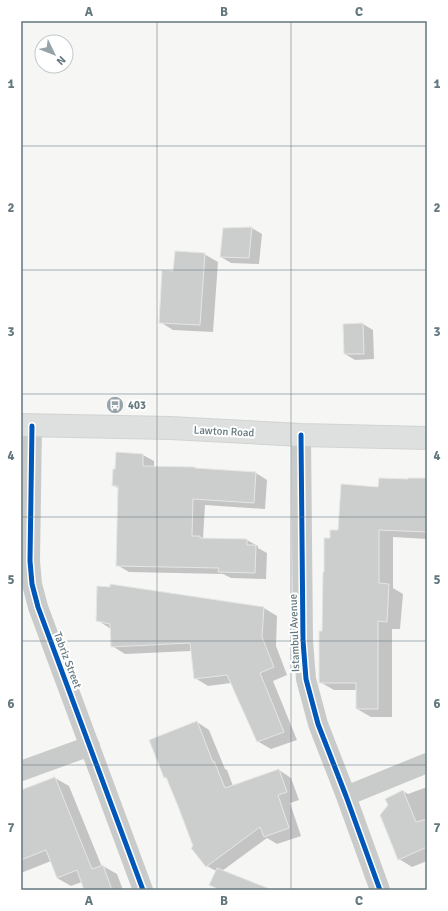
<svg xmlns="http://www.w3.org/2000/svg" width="448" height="911" font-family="Signika,sans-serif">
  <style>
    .shadow { fill: #0003 }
    .building { fill: #cccece; stroke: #e6e6e5 }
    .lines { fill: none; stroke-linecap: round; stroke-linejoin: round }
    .secondary-casing { stroke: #d2d3d3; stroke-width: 24 }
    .street { stroke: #c9cbca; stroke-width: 20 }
    .secondary { stroke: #dedfdf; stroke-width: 22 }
    .cycleway-casing { stroke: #fff; stroke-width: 8 }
    .cycleway { stroke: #0057b8; stroke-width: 5 }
    .grid { fill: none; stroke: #63777e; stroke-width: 1; stroke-opacity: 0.55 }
    .labels { text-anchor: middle; stroke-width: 4; stroke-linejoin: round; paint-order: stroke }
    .poi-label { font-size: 11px; font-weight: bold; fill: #63777e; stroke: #fff; text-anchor: start }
    .street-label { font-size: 11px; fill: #63777e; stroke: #fff }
    .neatline { fill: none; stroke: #63777e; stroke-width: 1.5 }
    .grid-label { font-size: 13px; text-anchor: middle; font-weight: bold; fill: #63777e }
  </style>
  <rect width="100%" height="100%" fill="#f6f6f5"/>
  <path class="shadow" d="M 252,228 L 262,234 L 259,264 L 231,263 L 221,257 Z
    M 204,254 L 218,262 L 213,332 L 173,330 L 160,322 L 174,272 Z
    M 363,324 L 373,330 L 374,359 L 355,360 L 345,354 Z
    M 143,455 L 154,461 L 154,467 L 256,473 L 267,480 L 265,509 L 205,505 L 203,539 L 247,540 L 258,546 L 258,548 L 267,553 L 266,579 L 231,578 L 223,574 L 129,572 L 117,565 L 119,489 L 113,485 Z
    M 427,479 L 427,539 L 393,537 L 393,588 L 403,594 L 400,629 L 392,629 L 392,717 L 371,717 L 357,709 L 357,690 L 334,690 L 320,682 L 323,632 L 325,574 L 331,539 L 379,488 Z
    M 264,608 L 277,616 L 276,646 L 287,675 L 273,681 L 297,740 L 271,749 L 257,741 L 231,683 L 208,686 L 195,678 L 191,651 L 125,654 L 112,646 L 111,629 L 97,620 Z
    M 197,722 L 209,730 L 225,769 L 227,770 L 233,786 L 279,770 L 291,778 L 299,800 L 290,803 L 301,836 L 277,844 L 267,838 L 222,871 L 268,890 L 219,890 L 210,885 L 216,871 L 207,866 L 194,846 L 167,779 L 164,777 Z
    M 55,778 L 69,786 L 102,867 L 103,866 L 117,874 L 123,890 L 85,890 L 82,882 L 71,886 L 57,878 L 51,861 L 21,873 L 21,797 Z
    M 427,787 L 427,861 L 412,867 L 399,859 L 403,791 L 408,794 Z"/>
  <path class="building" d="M 252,227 L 249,258 L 220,257 L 223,228 Z
    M 175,251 L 205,253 L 200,325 L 159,323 L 162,270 L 173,271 Z
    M 363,323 L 364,354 L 344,354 L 343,324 Z
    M 116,452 L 143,454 L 143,466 L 195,467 L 195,468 L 256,472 L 254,503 L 193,499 L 192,536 L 200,536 L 200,538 L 247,539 L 247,545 L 256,545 L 255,573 L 218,572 L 219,568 L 116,566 L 118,486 L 112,486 L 113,469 L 115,469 Z
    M 379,478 L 408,479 L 408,478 L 427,478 L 427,532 L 379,530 L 379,583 L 389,584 L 387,622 L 378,621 L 378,709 L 356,709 L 356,683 L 319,683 L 319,631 L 322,631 L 323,572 L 324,572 L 324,538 L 330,538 L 330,530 L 338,530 L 341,484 L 378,487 Z
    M 110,584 L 264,607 L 262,637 L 274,667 L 260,673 L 284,732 L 257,742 L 227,675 L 194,679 L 190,643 L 111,647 L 110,624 L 96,621 L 97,586 L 110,587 Z
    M 197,721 L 213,762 L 214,761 L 225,788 L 279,769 L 287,792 L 278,795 L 289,828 L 264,837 L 260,827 L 206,867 L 191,848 L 193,846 L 178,806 L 166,777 L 164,778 L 149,740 Z
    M 55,777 L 92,869 L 103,865 L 112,890 L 84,890 L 77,870 L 57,878 L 46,850 L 21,860 L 21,790 Z
    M 403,790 L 416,822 L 427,819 L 427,847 L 398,860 L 380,815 L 388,805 L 385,799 Z
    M 217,868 L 270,889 L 270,890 L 220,890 L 209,885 Z"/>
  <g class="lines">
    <defs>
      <path id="secondary" d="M 21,425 L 170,428 L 301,435 L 427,438"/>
    </defs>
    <use href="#secondary" class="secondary-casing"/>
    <path class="street" d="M 32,426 L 30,561 L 32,584 L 38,607 L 143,890
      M 301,435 L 303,641 L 306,679 L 318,724 L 346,796 L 380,890
      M 21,771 L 90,746
      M 346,796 L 427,763"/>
    <use href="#secondary" class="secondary"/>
    <defs>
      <path id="cycleway" d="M 32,426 L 30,561 L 32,584 L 38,607 L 143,890
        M 301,435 L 303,641 L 306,679 L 318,724 L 346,796 L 380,890"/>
    </defs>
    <use href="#cycleway" class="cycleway-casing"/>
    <use href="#cycleway" class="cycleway"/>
  </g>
  <path class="grid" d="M 157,21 L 157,890M 291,21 L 291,890M 21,146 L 427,146M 21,270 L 427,270M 21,394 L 427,394M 21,517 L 427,517M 21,641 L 427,641M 21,765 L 427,765"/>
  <defs>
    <symbol id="bus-disc" viewBox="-11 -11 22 22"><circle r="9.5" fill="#96a3a8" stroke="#fff"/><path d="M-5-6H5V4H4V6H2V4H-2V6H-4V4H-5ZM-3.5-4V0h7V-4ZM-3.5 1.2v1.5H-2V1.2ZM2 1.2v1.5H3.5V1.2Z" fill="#fff"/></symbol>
  </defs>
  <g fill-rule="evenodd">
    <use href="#bus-disc" x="105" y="395" width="20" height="20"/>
  </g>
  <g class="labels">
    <g class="poi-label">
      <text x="128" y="409">403</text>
    </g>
    <g class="street-label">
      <text transform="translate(224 431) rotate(3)" y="4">Lawton Road</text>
      <text transform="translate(294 633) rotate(-92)" y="4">Istambul Avenue</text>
      <text transform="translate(68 660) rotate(69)" y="4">Tabriz Street</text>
    </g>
  </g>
  <rect width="448" height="911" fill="none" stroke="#ffffff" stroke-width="44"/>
  <g transform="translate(54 54) rotate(133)"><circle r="19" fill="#ffffff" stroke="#c1c9cb"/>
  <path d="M0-3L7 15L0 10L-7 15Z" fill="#96a3a8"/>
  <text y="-6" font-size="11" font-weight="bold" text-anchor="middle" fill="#63777e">N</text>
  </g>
  <rect x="22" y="22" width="404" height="867" class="neatline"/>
  <g class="grid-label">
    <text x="89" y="16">A</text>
    <text x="224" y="16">B</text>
    <text x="359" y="16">C</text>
    <text x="11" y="88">1</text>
    <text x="437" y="88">1</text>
    <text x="11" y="212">2</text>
    <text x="437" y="212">2</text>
    <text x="11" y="336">3</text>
    <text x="437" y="336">3</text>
    <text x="11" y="460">4</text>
    <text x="437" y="460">4</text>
    <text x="11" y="584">5</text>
    <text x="437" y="584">5</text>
    <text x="11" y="708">6</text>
    <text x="437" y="708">6</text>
    <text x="11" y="832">7</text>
    <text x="437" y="832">7</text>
    <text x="89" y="905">A</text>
    <text x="224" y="905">B</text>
    <text x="359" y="905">C</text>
  </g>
</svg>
